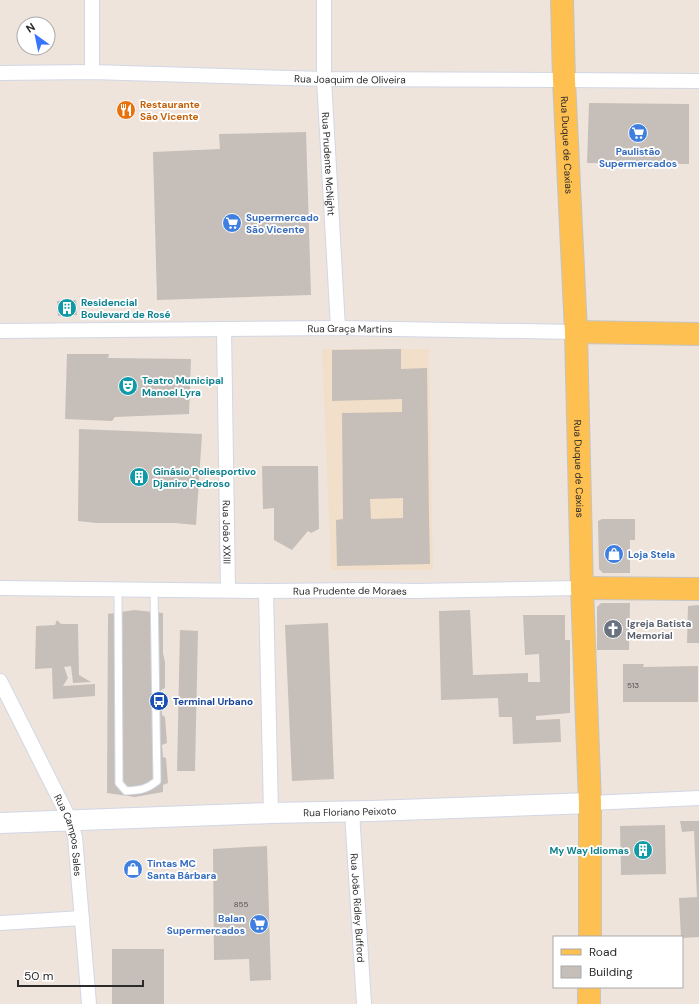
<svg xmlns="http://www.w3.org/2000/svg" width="699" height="1004" font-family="'DM Sans',sans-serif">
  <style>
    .education { fill: #f1dfc9 }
    .building { fill: #c6beb8; fill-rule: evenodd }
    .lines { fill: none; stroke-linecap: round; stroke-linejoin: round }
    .lane-casing { stroke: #d1d7e5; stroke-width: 9 }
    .street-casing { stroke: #d1d7e5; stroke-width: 16 }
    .secondary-casing { stroke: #d1d7e5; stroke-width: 22 }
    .primary-casing { stroke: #c4c4c4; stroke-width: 24 }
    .lane { stroke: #fff; stroke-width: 7 }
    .street { stroke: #fff; stroke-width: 14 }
    .secondary { stroke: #fff; stroke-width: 20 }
    .primary { stroke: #fdc051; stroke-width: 22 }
    .labels { text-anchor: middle; stroke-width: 3.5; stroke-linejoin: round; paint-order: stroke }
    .number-label { font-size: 8px; fill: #52504e }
    .street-label { font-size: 10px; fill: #2b2b2b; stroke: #fff }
    .food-label { font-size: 10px; font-weight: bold; fill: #c56008; stroke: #fff; text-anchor: start }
    .shop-label { font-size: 10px; font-weight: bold; fill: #366cbe; stroke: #fff; text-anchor: start }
    .culture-label { font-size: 10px; font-weight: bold; fill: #0d838f; stroke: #fff; text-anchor: start }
    .worship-label { font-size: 10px; font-weight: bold; fill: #5b616d; stroke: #fff; text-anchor: start }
    .transit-label { font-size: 10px; font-weight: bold; fill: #164399; stroke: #fff; text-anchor: start }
  </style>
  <rect width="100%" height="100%" fill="#eee4dc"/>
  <path class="education" d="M 322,349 L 429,349 L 433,570 L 331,570 Z"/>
  <path class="building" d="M 589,103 L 689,104 L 689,164 L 587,163 Z
    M 306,132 L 311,295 L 157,300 L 153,152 L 220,149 L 219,134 Z
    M 76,300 L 77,315 L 58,316 L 57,301 Z
    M 401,349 L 401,369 L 427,368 L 429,517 L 430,564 L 337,566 L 336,520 L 343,519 L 342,413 L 402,412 L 402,399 L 332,401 L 332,350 ZM 403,498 L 403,518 L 371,519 L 370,499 Z
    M 67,354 L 109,354 L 108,358 L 191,359 L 189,414 L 115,417 L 112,421 L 65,419 Z
    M 79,429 L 202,434 L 196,525 L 175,523 L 96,523 L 78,521 Z
    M 262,466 L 318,466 L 319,529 L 311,533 L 308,531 L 292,550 L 274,540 L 274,508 L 263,509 Z
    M 602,519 L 635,519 L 635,540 L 630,540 L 630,573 L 603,573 L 599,569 L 598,521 Z
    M 601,603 L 630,603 L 629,650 L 597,650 L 597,607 Z
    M 699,605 L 699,643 L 687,643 L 688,606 Z
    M 134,610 L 163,613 L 163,653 L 165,662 L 165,688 L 161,690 L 162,715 L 165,717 L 167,743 L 162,745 L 163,757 L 166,758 L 168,783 L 163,785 L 163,792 L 135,797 L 107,793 L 108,614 Z
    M 470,610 L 473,675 L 528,673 L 528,682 L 540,682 L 539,654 L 525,655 L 523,615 L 565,615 L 565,640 L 570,640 L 570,713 L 536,716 L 536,720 L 560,719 L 561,742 L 513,744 L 512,717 L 499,717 L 498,698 L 441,700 L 439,611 Z
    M 57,620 L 61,624 L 78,624 L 79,675 L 91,682 L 73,683 L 71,666 L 64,667 L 68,678 L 63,686 L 95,684 L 95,696 L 53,699 L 52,668 L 35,669 L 36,626 L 55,625 Z
    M 328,623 L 334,779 L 292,781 L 285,625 Z
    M 180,630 L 198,631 L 195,771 L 177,771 Z
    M 623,664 L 644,664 L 643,667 L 698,666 L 698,702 L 623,702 Z
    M 680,821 L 699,821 L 699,937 L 682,938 L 682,937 L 681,937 L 679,898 L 697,897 L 694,831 L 682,832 Z
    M 665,825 L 666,874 L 621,875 L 620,826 Z
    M 267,846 L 271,980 L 250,981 L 249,959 L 214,960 L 213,849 Z
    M 112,949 L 164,949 L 164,1004 L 112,1004 Z"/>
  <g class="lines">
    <defs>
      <path id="lane" d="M 118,589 L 119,783 L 126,791 C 139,790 146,790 157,781 L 154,589"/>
      <g id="street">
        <path d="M 92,0 L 92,72"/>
        <path id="s1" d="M 324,0 L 324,79 L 338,328"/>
        <path id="s2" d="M 0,73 L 92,72 L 324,79 L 564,80 L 699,81"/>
        <path id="s3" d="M 224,329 L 228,590"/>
        <path id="s4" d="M 0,331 L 338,328 L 576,332"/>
        <path id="s5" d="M 0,588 L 266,591 L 368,590 L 415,591 L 582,588"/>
        <path d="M 266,591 L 271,813"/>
        <path id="s6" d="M 0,681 L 70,820 L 75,837 L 89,1004"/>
        <path d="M 590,803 L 699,798"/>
        <path id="s7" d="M 352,812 L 364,1004"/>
        <path d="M 0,923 L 82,918"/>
      </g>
      <g id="secondary">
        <path id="s8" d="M 0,823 L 271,813 L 372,811 L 590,803"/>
      </g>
      <g id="primary">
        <path id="s9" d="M 562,0 L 564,80 L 576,332 L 582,588 L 590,803 L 590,937"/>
        <path d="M 576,332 L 699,334"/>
        <path d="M 582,588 L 699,589"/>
        <path d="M 589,1004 L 589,987"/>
      </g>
    </defs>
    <use href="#lane" class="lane-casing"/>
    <use href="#street" class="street-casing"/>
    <use href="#secondary" class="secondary-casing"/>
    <use href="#primary" class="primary-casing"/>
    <use href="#lane" class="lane"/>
    <use href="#street" class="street"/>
    <use href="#secondary" class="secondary"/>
    <use href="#primary" class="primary"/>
  </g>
  <defs>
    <symbol id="restaurant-disc" viewBox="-11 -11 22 22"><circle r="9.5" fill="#e8710a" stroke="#fff"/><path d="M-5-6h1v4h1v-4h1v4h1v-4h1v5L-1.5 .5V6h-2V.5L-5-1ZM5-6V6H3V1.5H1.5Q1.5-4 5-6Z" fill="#fff"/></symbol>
    <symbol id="supermarket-disc" viewBox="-11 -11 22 22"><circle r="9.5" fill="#3f7fe0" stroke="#fff"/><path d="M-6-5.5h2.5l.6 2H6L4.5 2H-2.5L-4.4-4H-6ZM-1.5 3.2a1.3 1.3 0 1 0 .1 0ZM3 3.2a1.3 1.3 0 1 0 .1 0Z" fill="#fff"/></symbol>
    <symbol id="building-disc" viewBox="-11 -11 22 22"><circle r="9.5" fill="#0f9aa8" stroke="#fff"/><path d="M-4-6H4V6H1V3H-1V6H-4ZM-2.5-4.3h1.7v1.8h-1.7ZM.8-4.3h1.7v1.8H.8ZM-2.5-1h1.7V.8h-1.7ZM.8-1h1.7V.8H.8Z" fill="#fff"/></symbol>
    <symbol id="theatre-disc" viewBox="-11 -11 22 22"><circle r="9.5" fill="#0f9aa8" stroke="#fff"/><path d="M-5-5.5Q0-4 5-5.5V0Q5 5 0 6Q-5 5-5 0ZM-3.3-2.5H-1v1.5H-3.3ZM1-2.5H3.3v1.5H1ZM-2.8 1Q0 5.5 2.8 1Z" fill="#fff"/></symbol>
    <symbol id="shop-disc" viewBox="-11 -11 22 22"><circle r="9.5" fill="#3f7fe0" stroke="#fff"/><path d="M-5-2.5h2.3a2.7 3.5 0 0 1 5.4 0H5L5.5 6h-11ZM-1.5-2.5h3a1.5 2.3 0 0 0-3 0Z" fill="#fff"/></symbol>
    <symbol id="church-disc" viewBox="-11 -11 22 22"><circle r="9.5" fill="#6b7280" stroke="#fff"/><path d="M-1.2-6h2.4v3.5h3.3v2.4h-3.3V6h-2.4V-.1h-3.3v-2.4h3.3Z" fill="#fff"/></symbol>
    <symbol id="bus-disc" viewBox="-11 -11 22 22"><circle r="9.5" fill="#1a4fb4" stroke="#fff"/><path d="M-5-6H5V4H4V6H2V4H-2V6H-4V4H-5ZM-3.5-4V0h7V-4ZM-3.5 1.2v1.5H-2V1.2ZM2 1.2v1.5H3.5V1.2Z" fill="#fff"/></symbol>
  </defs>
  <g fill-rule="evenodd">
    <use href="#restaurant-disc" x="115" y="99" width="22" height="22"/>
    <use href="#supermarket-disc" x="627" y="122" width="22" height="22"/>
    <use href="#supermarket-disc" x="221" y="212" width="22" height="22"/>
    <use href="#building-disc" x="56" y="297" width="22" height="22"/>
    <use href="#theatre-disc" x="117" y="375" width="22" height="22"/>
    <use href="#building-disc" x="128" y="466" width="22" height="22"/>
    <use href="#shop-disc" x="603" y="543" width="22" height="22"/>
    <use href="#church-disc" x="602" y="618" width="22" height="22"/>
    <use href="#bus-disc" x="148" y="690" width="22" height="22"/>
    <use href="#building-disc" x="632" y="839" width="22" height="22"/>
    <use href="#shop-disc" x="122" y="858" width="22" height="22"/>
    <use href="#supermarket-disc" x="248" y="913" width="22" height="22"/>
  </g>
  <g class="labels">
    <g class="number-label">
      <text x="633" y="688">513</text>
      <text x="241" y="907">855</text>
    </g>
    <g class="street-label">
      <text dy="4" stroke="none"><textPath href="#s2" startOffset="350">Rua Joaquim de Oliveira</textPath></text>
      <text dy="4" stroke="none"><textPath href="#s9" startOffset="145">Rua Duque de Caxias</textPath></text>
      <text dy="4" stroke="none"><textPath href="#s1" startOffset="164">Rua Prudente McNight</textPath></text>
      <text dy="4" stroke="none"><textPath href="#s4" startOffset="350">Rua Graça Martins</textPath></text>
      <text dy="4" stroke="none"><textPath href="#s9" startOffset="469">Rua Duque de Caxias</textPath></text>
      <text dy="4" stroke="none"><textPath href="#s3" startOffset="203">Rua João XXIII</textPath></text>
      <text dy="4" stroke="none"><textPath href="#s5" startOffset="350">Rua Prudente de Moraes</textPath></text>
      <text dy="4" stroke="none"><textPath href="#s8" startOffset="350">Rua Floriano Peixoto</textPath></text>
      <text dy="4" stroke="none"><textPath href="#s6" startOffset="170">Rua Campos Sales</textPath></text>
      <text dy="4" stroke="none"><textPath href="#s7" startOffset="96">Rua João Ridley Bufford</textPath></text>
    </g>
    <g class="food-label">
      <text x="140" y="108">Restaurante<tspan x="140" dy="12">São Vicente</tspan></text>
    </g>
    <g class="shop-label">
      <text x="638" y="155" text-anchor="middle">Paulistão<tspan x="638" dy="12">Supermercados</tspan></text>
      <text x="246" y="221">Supermercado<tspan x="246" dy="12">São Vicente</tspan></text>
      <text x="628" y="558">Loja Stela</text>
      <text x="147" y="867">Tintas MC<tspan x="147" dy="12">Santa Bárbara</tspan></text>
      <text x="245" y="922" text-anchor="end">Balan<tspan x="245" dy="12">Supermercados</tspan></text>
    </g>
    <g class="culture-label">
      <text x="81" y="306">Residencial<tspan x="81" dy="12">Boulevard de Rosé</tspan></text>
      <text x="142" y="384">Teatro Municipal<tspan x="142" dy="12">Manoel Lyra</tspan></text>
      <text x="153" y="475">Ginásio Poliesportivo<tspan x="153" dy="12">Djaniro Pedroso</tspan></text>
      <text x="629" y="854" text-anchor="end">My Way Idiomas</text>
    </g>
    <g class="worship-label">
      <text x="627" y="627">Igreja Batista<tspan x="627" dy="12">Memorial</tspan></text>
    </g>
    <g class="transit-label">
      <text x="173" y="705">Terminal Urbano</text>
    </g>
  </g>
  <rect x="553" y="936" width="130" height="52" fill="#ffffff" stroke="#aaaaaa"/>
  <rect x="561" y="949" width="20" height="6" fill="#fdc051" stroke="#aaaaaa"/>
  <text x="589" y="956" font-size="12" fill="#2b2b2b">Road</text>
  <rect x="561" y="966" width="20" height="12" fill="#c6beb8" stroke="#aaaaaa"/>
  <text x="589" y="976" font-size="12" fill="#2b2b2b">Building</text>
  <g transform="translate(36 36) rotate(327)"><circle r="19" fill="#ffffff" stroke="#aaaaaa"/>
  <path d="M0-3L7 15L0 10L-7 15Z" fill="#3875ff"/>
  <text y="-6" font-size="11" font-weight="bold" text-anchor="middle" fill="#2b2b2b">N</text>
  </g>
  <path d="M18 980v6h125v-6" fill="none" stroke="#2b2b2b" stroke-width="2"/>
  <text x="24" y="980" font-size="12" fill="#2b2b2b" stroke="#ffffff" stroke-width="3" paint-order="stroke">50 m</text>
</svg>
